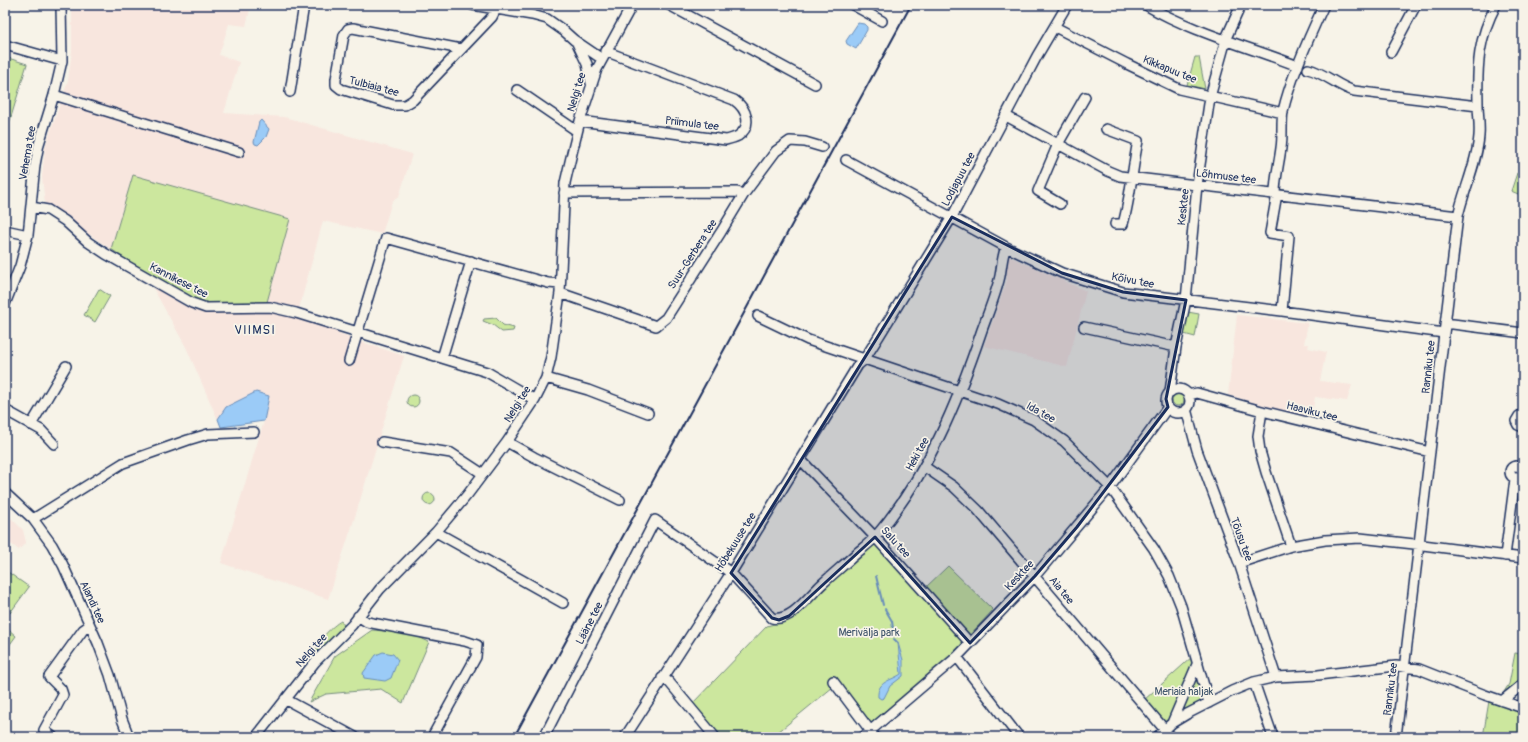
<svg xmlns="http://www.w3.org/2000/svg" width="1528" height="742" font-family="Pangolin,sans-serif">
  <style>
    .built { fill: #f8e6de }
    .green { fill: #cce79e; stroke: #748b7e }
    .water { fill: #9bcbf7; stroke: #688dba }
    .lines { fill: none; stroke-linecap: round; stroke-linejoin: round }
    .stream { stroke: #688dba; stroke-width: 2 }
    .minor-casing { stroke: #1b2f5e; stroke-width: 12 }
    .minor { stroke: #f7f3e8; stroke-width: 9 }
    .rail { stroke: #1b2f5e; stroke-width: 2 }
    .marked { fill: #1b2f5e; fill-opacity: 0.2; stroke: #1b2f5e; stroke-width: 3; stroke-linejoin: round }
    .labels { text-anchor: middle; stroke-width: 3.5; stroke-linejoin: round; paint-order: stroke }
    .street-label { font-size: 11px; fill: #1b2f5e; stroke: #f7f3e8 }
    .park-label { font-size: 11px; fill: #3e546b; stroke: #f7f3e8 }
    .quarter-label { font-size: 13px; letter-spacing: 1px; fill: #1b2f5e; stroke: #f7f3e8 }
  </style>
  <rect width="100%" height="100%" fill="#f7f3e8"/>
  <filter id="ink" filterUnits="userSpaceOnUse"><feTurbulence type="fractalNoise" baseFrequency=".025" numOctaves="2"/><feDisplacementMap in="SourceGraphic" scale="8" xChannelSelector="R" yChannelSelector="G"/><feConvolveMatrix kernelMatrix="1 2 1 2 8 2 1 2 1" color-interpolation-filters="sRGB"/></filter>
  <g filter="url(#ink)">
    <path class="built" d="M 72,5 L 251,5 L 246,26 L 229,24 L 219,55 L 239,62 L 224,113 L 284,117 L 412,154 L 399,197 L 392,201 L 382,234 L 323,221 L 297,316 L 362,342 L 404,356 L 354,520 L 328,599 L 221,563 L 264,421 L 221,427 L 186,347 L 144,272 L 45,204 L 42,177 L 45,147 L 68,81 L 72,50 Z
      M 1006,255 L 1086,291 L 1067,367 L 984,346 L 1007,281 Z
      M 1237,315 L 1308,323 L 1304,344 L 1309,344 L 1308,348 L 1326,352 L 1320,381 L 1352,385 L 1347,401 L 1315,397 L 1311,419 L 1228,395 Z
      M 5,512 L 23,530 L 26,542 L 19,550 L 11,544 L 5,551 Z"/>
    <path class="green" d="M 5,57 L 27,64 L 5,137 Z
      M 1195,57 L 1199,57 L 1205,89 L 1187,85 Z
      M 1517,173 L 1523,176 L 1523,196 L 1511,191 Z
      M 133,175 L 290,219 L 267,302 L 203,304 L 144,272 L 111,249 Z
      M 99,289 L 110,296 L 95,322 L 84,315 Z
      M 1188,312 L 1199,314 L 1195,337 L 1184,334 Z
      M 496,318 L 503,325 L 514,328 L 513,331 L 502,332 L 493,325 L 483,321 L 484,319 Z
      M1172 400a6 6 0 1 1 12 0a6 6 0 1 1-12 0Z
      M407 401a6 6 0 1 1 12 0a6 6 0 1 1-12 0Z
      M423 499a6 6 0 1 1 12 0a6 6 0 1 1-12 0Z
      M 874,540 L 964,643 L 864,729 L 833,687 L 772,737 L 721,737 L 692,704 L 767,626 L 785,621 Z
      M 948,566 L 993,610 L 967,638 L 924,589 Z
      M 5,570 L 29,587 L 10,613 L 5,609 Z
      M 341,621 L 344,625 L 342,630 L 319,652 L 316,651 C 316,642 333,625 341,621 Z
      M 8,629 L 16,636 L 8,647 L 5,645 L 5,633 Z
      M 372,630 L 410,633 L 429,642 L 403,703 L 381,689 L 326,694 L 309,702 L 335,656 Z
      M 1515,653 L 1523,654 L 1523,681 L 1507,694 L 1502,695 L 1509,684 Z
      M 1193,656 L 1204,701 L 1165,723 L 1144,700 Z
      M 1489,701 L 1523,711 L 1523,737 L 1483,737 Z"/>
    <path class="water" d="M 858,23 L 864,24 L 867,27 L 867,30 L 856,49 L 847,44 L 846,41 Z
      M 261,120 L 269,129 L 266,137 L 258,145 L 255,144 L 254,142 L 259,122 Z
      M 256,392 L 269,396 L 264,421 L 221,427 L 218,419 L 226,407 Z
      M 898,643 L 903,660 L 903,676 L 890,686 L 884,698 L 881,699 L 878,697 C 877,681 891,681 901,674 Z
      M 383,652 L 393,654 L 398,660 L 391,678 L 385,681 L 364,678 L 363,673 L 376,655 Z"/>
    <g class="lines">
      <path class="stream" d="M 876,576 L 883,605
        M 885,609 L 892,621 L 894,636
        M 894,639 L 898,643"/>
      <defs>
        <path id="minor" d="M 472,5 L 532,15 L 547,19 L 564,31 L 574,40 L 602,59
          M 669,5 L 815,84
          M 853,5 L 882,21
          M 1146,5 C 1194,33 1247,46 1298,66
          M 1055,27 L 1127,64 L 1179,89 L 1283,113
          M 577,43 L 587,64 L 591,83
          M 5,45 L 62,61
          M 461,49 L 353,28 L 348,29 L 344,35 L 336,79 L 336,85 L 341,89 L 393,105 L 405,105 L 413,100 L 492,17 L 496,9
          M 1391,52 L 1416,5
          M 1308,69 C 1325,73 1337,86 1354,91 L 1478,106
          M 517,90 L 577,131
          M 290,92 L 304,5
          M 54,95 L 239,152
          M 1006,116 L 1108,171 L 1120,176 L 1458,216
          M 580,121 L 726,140 C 730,139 734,138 738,136 C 753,126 747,109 734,100 L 605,51
          M 1106,129 L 1138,141 C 1132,169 1131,196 1123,224 L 1115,224
          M 846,160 L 1006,247 L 1062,273 L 1123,292 L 1282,311 L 1444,333
          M 564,193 L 737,192 L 744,194
          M 1275,194 C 1275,178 1279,164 1281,148 C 1283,136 1281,123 1283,111 C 1291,77 1309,37 1324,5
          M 1277,194 L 1270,233 L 1289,236 L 1282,311
          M 1060,204 L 1038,191 L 1058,144 L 1085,97
          M 31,207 L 48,210 L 65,221 L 88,242 L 106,254 L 192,303 L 206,308 L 270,307 L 296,313 L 487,372 L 535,400
          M 5,230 L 28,235
          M 560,293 L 656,326 L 666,318 L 721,232 L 744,194 L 776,151 L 790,141 L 805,142 L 822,147
          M 5,304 L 20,266 L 28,235 L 35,165 L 39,144 L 54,95 L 62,61 L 61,5
          M 758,316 L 808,340 L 998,404 L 1034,420 L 1064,441 L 1110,487 L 1154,549 L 1169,576 L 1181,606 L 1209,703
          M 1445,323 L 1523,333
          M 1084,327 L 1176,347
          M 442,358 L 471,261
          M 349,361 L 386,238 L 548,283 L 560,284
          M 546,378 L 588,390 L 648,413
          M1166 401a12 12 0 1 1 24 0a12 12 0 1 1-24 0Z
          M 1170,392 L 1176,347 L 1186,300 L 1197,185 L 1210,97 L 1227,36 L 1241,5
          M 1188,395 L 1197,393 L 1262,411 L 1430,452
          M 1186,409 L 1197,450 L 1239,563 L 1276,677
          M 5,410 L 41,430 L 54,444
          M 1262,411 L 1258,436 L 1260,451 L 1266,472 L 1291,546
          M 1523,414 L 1519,416 L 1516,421 L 1518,425 L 1523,427
          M 31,425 L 66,366
          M 382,442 L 451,453 L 483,474
          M 507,442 L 534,457 L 620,500
          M 801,460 L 875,537 L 970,643
          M1510 472a6 6 0 1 1 12 0a6 6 0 1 1-12 0Z
          M 925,467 L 954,487 L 978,510 L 1171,737
          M 5,493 L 33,519 L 52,545 L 63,565 L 98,643 L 110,675 L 122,719 L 129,737
          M 33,519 L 123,463 L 188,440 L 208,434 L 254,432
          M 436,532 L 563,603
          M 1505,556 L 1515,479
          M 1239,563 L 1291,546 L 1325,540 L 1360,538 L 1423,545 L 1523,558
          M 358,616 L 367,622 L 465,641 L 477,645 L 476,657 L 432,737
          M 957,657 L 1019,737
          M 662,678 L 669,682 L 715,737
          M 833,681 L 875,737
          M 1254,682 L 1273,737
          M 285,699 L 355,737
          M 1502,701 L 1523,684
          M 1172,723 L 1198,662
          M 53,737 L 44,730 L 63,695 L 61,689 L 49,677 L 83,630 L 90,625
          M 256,737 L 315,662 L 352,625 L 380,589 L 436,532 L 468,494 L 507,442 L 535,400 L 546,378 L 551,357 L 560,293 L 565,183 L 572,153 L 580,121 L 597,69 L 632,5
          M 544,737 L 655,520 L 731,573 L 772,618 C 791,622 809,596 822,584 C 834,573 846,563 858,552 C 864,547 871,542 876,536 C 927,476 957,404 982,330 C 988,313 996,294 1000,276 C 1002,266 1002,256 1006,247
          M 625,737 L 731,573 L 858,365 L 864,360 L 879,336 L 952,217 L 1037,56 L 1067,5
          M 863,737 L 957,657 L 1035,576 L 1110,487 L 1168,407
          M 1157,737 L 1172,723 L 1187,714 L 1232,691 L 1254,682 L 1276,677 L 1318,675 L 1396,666 L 1419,669 L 1485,695 L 1523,708
          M 1396,737 L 1458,216 C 1464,189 1477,163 1479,136 C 1480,125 1478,114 1478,103 C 1477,65 1478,39 1496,5"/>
      </defs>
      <use href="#minor" class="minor-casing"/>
      <use href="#minor" class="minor"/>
      <path class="rail" d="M 514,737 L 911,5"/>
    </g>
  </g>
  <path class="marked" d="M 952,217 L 1062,273 L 1123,292 L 1186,300 L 1166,399 L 1168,407 L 1077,527 L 1035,576 L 970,643 L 875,537 L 789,616 L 779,620 L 772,618 L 731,573 Z"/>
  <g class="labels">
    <g class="street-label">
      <text transform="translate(1170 69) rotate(22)" y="4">Kikkapuu tee</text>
      <text transform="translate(374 86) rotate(15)" y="4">Tulbiaia tee</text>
      <text transform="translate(576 92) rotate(-73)" y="4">Nelgi tee</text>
      <text transform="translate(692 123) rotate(7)" y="4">Priimula tee</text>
      <text transform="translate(27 153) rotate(-80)" y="4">Vehema tee</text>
      <text transform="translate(1226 176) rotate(7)" y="4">Lõhmuse tee</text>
      <text transform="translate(958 179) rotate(-62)" y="4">Lodjapuu tee</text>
      <text transform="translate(1183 207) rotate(-84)" y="4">Kesktee</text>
      <text transform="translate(692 254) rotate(-57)" y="4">Suur-Gerbera tee</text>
      <text transform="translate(179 280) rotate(27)" y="4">Kannikese tee</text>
      <text transform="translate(1133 280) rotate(11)" y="4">Kõivu tee</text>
      <text transform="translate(1428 367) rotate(-84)" y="4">Ranniku tee</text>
      <text transform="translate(517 404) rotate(-58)" y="4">Nelgi tee</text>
      <text transform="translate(1312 411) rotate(14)" y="4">Haaviku tee</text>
      <text transform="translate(1041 412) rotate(29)" y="4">Ida tee</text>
      <text transform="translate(917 454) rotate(-61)" y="4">Heki tee</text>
      <text transform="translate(1242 539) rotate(70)" y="4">Tõusu tee</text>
      <text transform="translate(735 542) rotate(-58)" y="4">Hõbekuuse tee</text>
      <text transform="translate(896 542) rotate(48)" y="4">Salu tee</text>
      <text transform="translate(1019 575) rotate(-47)" y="4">Kesktee</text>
      <text transform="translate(1062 590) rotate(51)" y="4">Aia tee</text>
      <text transform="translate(93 602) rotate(65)" y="4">Aiandi tee</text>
      <text transform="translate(589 623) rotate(-63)" y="4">Lääne tee</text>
      <text transform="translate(311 650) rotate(-48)" y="4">Nelgi tee</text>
      <text transform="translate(1390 689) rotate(-83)" y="4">Ranniku tee</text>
    </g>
    <g class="park-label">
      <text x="869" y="636">Merivälja park</text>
      <text x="1184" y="695">Meriaia haljak</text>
    </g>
    <g class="quarter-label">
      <text x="255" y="334">VIIMSI</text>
    </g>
  </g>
  <rect width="1528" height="742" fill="none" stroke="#f7f3e8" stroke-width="20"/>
  <rect x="10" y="10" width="1508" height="722" fill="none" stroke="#1b2f5e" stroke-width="1.5" filter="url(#ink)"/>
</svg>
